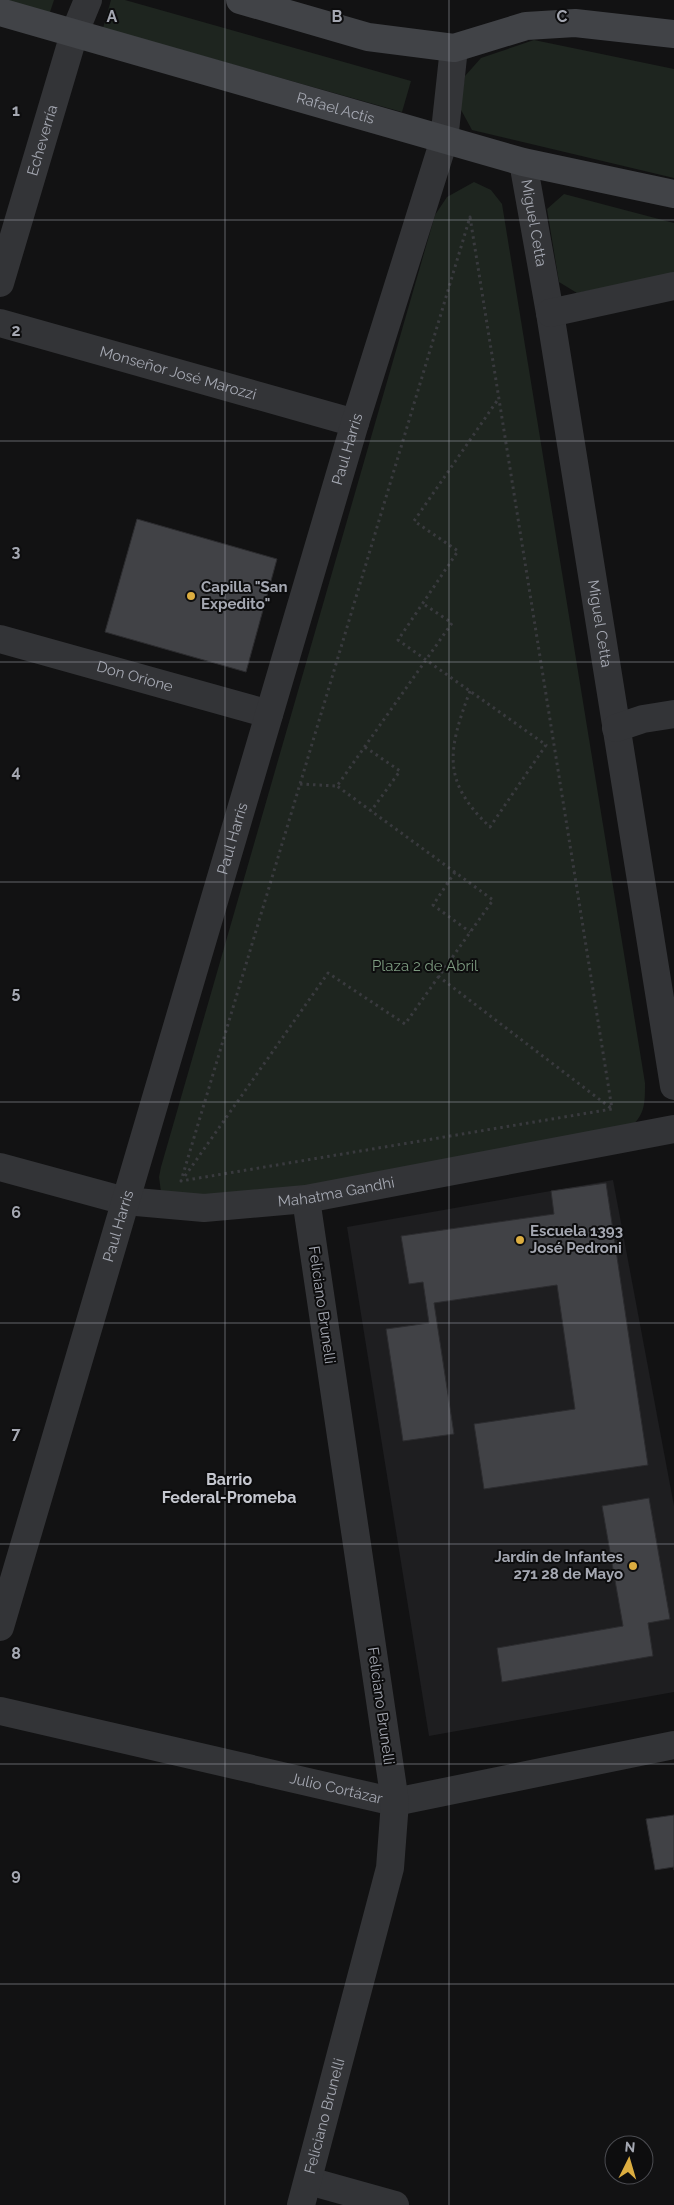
<svg xmlns="http://www.w3.org/2000/svg" width="674" height="2205" font-family="Raleway,sans-serif">
  <style>
    .built { fill: #1e1e20 }
    .green { fill: #1e251f }
    .building { fill: #414246; stroke: #2c2c2f }
    .lines { fill: none; stroke-linecap: round; stroke-linejoin: round }
    .path { stroke: #393a3e; stroke-width: 3; stroke-dasharray: 2.5 4; stroke-linecap: butt }
    .street { stroke: #333437; stroke-width: 28 }
    .secondary { stroke: #414347; stroke-width: 28 }
    .grid { fill: none; stroke: #a5a8b2; stroke-width: 1; stroke-opacity: 0.55 }
    .poi-dot { fill: #dcad40; stroke: #0d0d0e; stroke-width: 2 }
    .labels { text-anchor: middle; stroke-width: 4; stroke-linejoin: round; paint-order: stroke }
    .street-label { font-size: 15px; fill: #a5a8b2; stroke: #0d0d0e }
    .poi-label { font-size: 15px; font-weight: bold; fill: #a5a8b2; stroke: #0d0d0e; text-anchor: start }
    .park-label { font-size: 15px; fill: #7d9b80; stroke: #0d0d0e }
    .neighbourhood-label { font-size: 16px; font-weight: bold; fill: #c5c7cf; stroke: #0d0d0e }
    .grid-label { font-size: 16px; text-anchor: middle; font-weight: bold; fill: #a5a8b2; stroke: #0d0d0e; stroke-width: 4; stroke-linejoin: round; paint-order: stroke }
  </style>
  <rect width="100%" height="100%" fill="#121213"/>
  <path class="built" d="M 613,1180 L 674,1506 L 674,1692 L 429,1736 L 347,1227 Z"/>
  <path class="green" d="M 0,0 L 54,0 L 49,15 Z
    M 111,0 L 125,0 L 411,81 L 402,112 L 103,28 Z
    M 534,40 L 674,69 L 674,178 L 472,130 L 460,108 L 465,76 L 481,58 Z
    M 474,182 L 491,190 L 502,204 L 645,1083 C 645,1106 645,1114 628,1130 L 303,1190 L 202,1200 L 161,1192 L 159,1177 L 161,1167 L 435,215 L 447,197 Z
    M 564,194 L 674,223 L 674,274 L 577,293 L 559,282 L 547,209 Z"/>
  <path class="building" d="M 137,519 L 277,559 L 246,672 L 105,632 Z
    M 606,1183 L 648,1465 L 484,1489 L 474,1424 L 575,1409 L 557,1285 L 434,1303 L 454,1434 L 403,1441 L 386,1329 L 429,1323 L 423,1282 L 409,1284 L 401,1236 L 554,1214 L 551,1191 Z
    M 649,1498 L 670,1619 L 648,1623 L 653,1656 L 502,1682 L 497,1648 L 623,1626 L 602,1506 Z
    M 674,1815 L 674,1870 L 674,1867 L 655,1870 L 646,1819 Z"/>
  <g class="lines">
    <path class="path" d="M 470,217 L 612,1109 L 181,1181 Z
      M 470,691 C 448,750 441,781 490,827 L 546,745 L 398,640 L 458,551 L 414,521 L 499,398
      M 365,747 L 400,771 L 371,811
      M 300,784 L 337,786 L 452,623 L 422,603
      M 455,872 L 433,905 L 470,932
      M 438,976 L 612,1109
      M 185,1176 L 328,973 L 405,1024 L 493,900 L 337,786"/>
    <g class="street">
      <path id="s1" d="M 523,162 L 550,313 L 674,1086"/>
      <path id="s2" d="M 0,283 L 74,34 L 88,0"/>
      <path d="M 550,313 L 674,286"/>
      <path id="s3" d="M 0,323 L 355,423"/>
      <path id="s4" d="M 0,639 L 269,714"/>
      <path d="M 616,728 L 643,719 L 674,714"/>
      <path id="s5" d="M 0,1167 L 125,1201 L 204,1208 L 306,1199 L 674,1129"/>
      <path id="s6" d="M 0,1627 L 355,423 L 444,140 L 454,48"/>
      <path id="s7" d="M 0,1711 L 395,1802 L 674,1745"/>
      <path d="M 309,2181 L 395,2205"/>
      <path id="s8" d="M 301,2205 L 390,1868 L 395,1802 L 306,1199"/>
    </g>
    <g class="secondary">
      <path d="M 240,0 L 368,37 L 454,48 L 526,26 L 575,23 L 674,34"/>
      <path id="s9" d="M 0,12 L 523,162 L 674,194"/>
    </g>
  </g>
  <path class="grid" d="M 225,0 L 225,2205M 449,0 L 449,2205M 0,220 L 674,220M 0,441 L 674,441M 0,662 L 674,662M 0,882 L 674,882M 0,1102 L 674,1102M 0,1323 L 674,1323M 0,1544 L 674,1544M 0,1764 L 674,1764M 0,1984 L 674,1984"/>
  <g class="poi-dot">
    <circle cx="191" cy="596" r="5"/>
    <circle cx="520" cy="1240" r="5"/>
    <circle cx="633" cy="1566" r="5"/>
  </g>
  <g class="labels">
    <g class="street-label">
      <text dy="5" stroke="none"><textPath href="#s9" startOffset="349">Rafael Actis</textPath></text>
      <text dy="5" stroke="none"><textPath href="#s2" startOffset="149">Echeverría</textPath></text>
      <text dy="5" stroke="none"><textPath href="#s1" startOffset="62">Miguel Cetta</textPath></text>
      <text dy="5" stroke="none"><textPath href="#s3" startOffset="185">Monseñor José Marozzi</textPath></text>
      <text dy="5" stroke="none"><textPath href="#s6" startOffset="1228">Paul Harris</textPath></text>
      <text dy="5" stroke="none"><textPath href="#s1" startOffset="468">Miguel Cetta</textPath></text>
      <text dy="5" stroke="none"><textPath href="#s4" startOffset="140">Don Orione</textPath></text>
      <text dy="5" stroke="none"><textPath href="#s6" startOffset="822">Paul Harris</textPath></text>
      <text dy="5" stroke="none"><textPath href="#s5" startOffset="342">Mahatma Gandhi</textPath></text>
      <text dy="5" stroke="none"><textPath href="#s6" startOffset="418">Paul Harris</textPath></text>
      <text transform="translate(322 1305) rotate(82)" y="5">Feliciano Brunelli</text>
      <text transform="translate(381 1706) rotate(82)" y="5">Feliciano Brunelli</text>
      <text dy="5" stroke="none"><textPath href="#s7" startOffset="345">Julio Cortázar</textPath></text>
      <text dy="5" stroke="none"><textPath href="#s8" startOffset="92">Feliciano Brunelli</textPath></text>
    </g>
    <g class="poi-label">
      <text x="201" y="592">Capilla "San<tspan x="201" dy="17">Expedito"</tspan></text>
      <text x="530" y="1236">Escuela 1393<tspan x="530" dy="17">José Pedroni</tspan></text>
      <text x="623" y="1562" text-anchor="end">Jardín de Infantes<tspan x="623" dy="17">271 28 de Mayo</tspan></text>
    </g>
    <g class="park-label">
      <text x="425" y="971">Plaza 2 de Abril</text>
    </g>
    <g class="neighbourhood-label">
      <text x="229" y="1485">Barrio<tspan x="229" dy="18">Federal-Promeba</tspan></text>
    </g>
  </g>
  <g class="grid-label">
    <text x="112" y="22">A</text>
    <text x="337" y="22">B</text>
    <text x="562" y="22">C</text>
    <text x="16" y="116">1</text>
    <text x="16" y="336">2</text>
    <text x="16" y="557">3</text>
    <text x="16" y="777">4</text>
    <text x="16" y="998">5</text>
    <text x="16" y="1218">6</text>
    <text x="16" y="1439">7</text>
    <text x="16" y="1659">8</text>
    <text x="16" y="1880">9</text>
  </g>
  <g transform="translate(629 2160) rotate(5)"><circle r="24" fill="#0d0d0e" stroke="#4a4b50"/>
  <path d="M0-4L9 19L0 12L-9 19Z" fill="#dcad40"/>
  <text y="-8" font-size="14" font-weight="bold" text-anchor="middle" fill="#a5a8b2">N</text>
  </g>
</svg>
